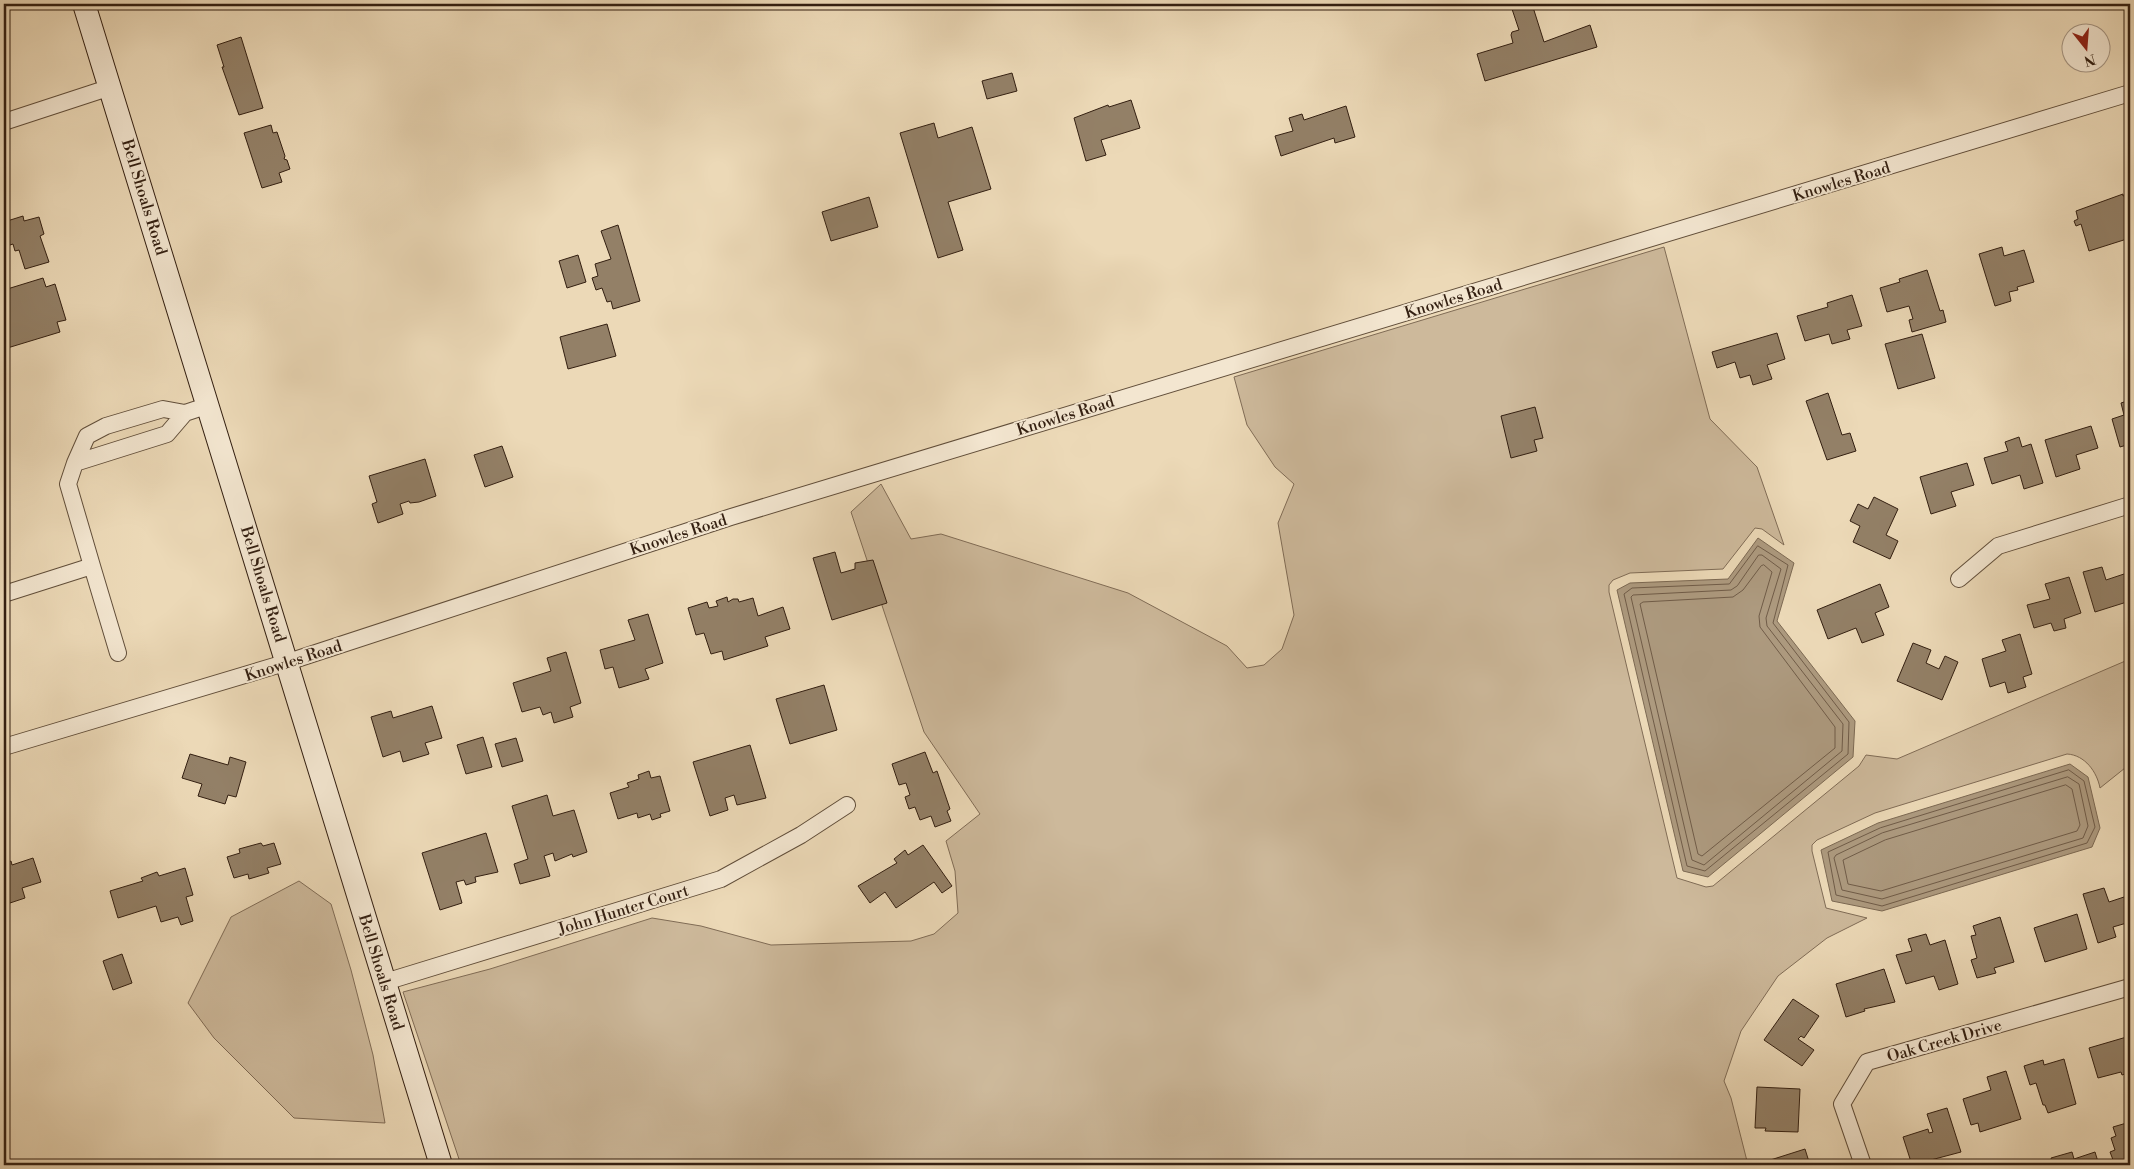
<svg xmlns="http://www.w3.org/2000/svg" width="2134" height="1169" font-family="'Libre Bodoni',serif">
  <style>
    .green { fill: #cdb99b; stroke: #806c56 }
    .water { fill: #ad9a7f; stroke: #7c6953 }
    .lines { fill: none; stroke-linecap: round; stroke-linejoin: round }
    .shore { stroke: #705c48; stroke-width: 1 }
    .building { fill: #938067; stroke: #331f11 }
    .street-casing { stroke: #614e3a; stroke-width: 18 }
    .secondary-casing { stroke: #331f11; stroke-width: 24 }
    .street { stroke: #f3e6d0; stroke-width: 16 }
    .secondary { stroke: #f3e6d0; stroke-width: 22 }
    .labels { text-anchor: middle; stroke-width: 4; stroke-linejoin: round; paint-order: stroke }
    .street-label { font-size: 16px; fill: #331f11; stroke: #f3e6d0 }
  </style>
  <rect width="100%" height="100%" fill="#ecd9b7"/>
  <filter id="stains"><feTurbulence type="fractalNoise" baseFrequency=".004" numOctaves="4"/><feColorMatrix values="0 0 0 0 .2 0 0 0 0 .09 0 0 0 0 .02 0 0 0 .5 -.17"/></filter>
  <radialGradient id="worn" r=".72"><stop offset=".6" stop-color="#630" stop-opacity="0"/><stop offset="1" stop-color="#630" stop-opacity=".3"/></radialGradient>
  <path class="green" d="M 1664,247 L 1710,419 L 1757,467 L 1784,545 L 1762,529 L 1755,528 L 1723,569 L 1630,573 L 1613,580 L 1609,585 L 1609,592 L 1677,878 L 1706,887 L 1713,886 L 1859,766 L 1866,755 L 1897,759 L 2130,659 L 2130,764 L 2100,788 C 2097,772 2085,755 2067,754 L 1875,813 L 1817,840 L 1812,845 L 1812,851 L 1826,908 L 1867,918 L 1827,938 L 1778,976 L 1741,1031 L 1724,1081 L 1731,1098 L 1748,1165 L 461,1165 L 403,992 L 490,969 L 652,918 L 701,926 L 771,945 L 911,941 L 934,934 L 958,913 L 955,871 L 946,841 L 980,814 L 924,732 L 851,512 L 881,484 L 911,539 L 941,534 L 1128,593 L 1227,646 L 1247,668 L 1264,665 L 1282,649 L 1294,615 L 1278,523 L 1294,484 L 1275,467 L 1247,425 L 1234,377 Z
    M 299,881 L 331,904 L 351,970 L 373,1055 L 385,1123 L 294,1118 L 214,1038 L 188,1003 L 231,917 Z"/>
  <path class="water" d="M 1758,538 L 1794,563 L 1777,621 L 1855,721 L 1853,757 L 1708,877 L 1683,871 L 1617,590 L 1630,583 L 1728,579 Z
    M 2070,764 L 2088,777 L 2100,828 L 2092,847 L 1882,911 L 1832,901 L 1821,850 L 1878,823 Z"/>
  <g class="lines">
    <path class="shore" d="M 1758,546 L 1788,565 L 1773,623 L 1849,722 L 1848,754 L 1705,871 L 1687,866 L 1624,594 L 1632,588 L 1729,584 Z
      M 1759,555 L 1762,555 L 1781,569 L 1766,618 L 1767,626 L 1843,724 L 1842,751 L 1704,865 L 1692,860 L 1631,597 L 1633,595 L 1731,590 L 1737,586 Z
      M 1764,565 L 1772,572 L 1759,616 L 1760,627 L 1835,727 L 1835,748 L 1702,856 L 1698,854 L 1640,604 L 1643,602 L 1733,597 L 1743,590 L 1761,566 Z
      M 2069,770 L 2084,781 L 2095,827 L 2087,843 L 1882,906 L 1836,895 L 1828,852 L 1880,828 Z
      M 2068,777 L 2079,784 L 2088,826 L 2083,838 L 1882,899 L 1842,890 L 1834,858 L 1836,855 L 1882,833 Z
      M 2066,785 L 2072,789 L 2080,825 L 2077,831 L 1881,891 L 1848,884 L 1843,860 L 1885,840 Z"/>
  </g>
  <path class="building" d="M 1517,4 L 1532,4 L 1544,42 L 1590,25 L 1597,47 L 1485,81 L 1477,54 L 1513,43 L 1511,35 L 1512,32 L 1519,30 L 1511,6 Z
    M 241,37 L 263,108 L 239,115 L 222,67 L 224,67 L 217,45 Z
    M 1012,73 L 1017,91 L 987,99 L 982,81 Z
    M 1131,100 L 1140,128 L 1101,140 L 1106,155 L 1086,161 L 1074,118 L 1108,105 L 1109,107 Z
    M 1346,106 L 1355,137 L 1335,143 L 1334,138 L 1281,156 L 1275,136 L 1293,131 L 1289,118 L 1302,114 L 1304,120 Z
    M 934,123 L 938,138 L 972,127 L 991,189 L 948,202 L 963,250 L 938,258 L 900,133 Z
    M 271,125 L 273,133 L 277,132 L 285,156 L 284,159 L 287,160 L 290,169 L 279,173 L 282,182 L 262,188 L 244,133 Z
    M 2123,194 L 2123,196 L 2130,194 L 2130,238 L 2089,251 L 2081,224 L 2076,226 L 2074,221 L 2078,219 L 2076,211 Z
    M 869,197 L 878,227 L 831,241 L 822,212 Z
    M 23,216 L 24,221 L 39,217 L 44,234 L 40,236 L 49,262 L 25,269 L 19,250 L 15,251 L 13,244 L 7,246 L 4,237 L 4,222 Z
    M 618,225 L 640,301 L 613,309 L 611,301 L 607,302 L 602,288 L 596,290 L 592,278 L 598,276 L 595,264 L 611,259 L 601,231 Z
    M 2002,247 L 2004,256 L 2024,250 L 2034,282 L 2017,287 L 2018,290 L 2009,292 L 2011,301 L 1995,306 L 1979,254 Z
    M 578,255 L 586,282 L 567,288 L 559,261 Z
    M 1927,270 L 1940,311 L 1943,310 L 1946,322 L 1912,332 L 1909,320 L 1913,319 L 1909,306 L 1887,312 L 1880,288 L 1900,282 L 1899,279 Z
    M 43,278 L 46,287 L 55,284 L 66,320 L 57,322 L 60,332 L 4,349 L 4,290 Z
    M 1852,295 L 1862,326 L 1847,330 L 1850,339 L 1832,344 L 1829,334 L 1805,341 L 1797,316 L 1828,307 L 1827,303 Z
    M 607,324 L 616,356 L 568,369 L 560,337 Z
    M 1777,333 L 1785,359 L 1767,365 L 1772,379 L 1753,385 L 1750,375 L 1740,378 L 1735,362 L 1717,368 L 1712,352 Z
    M 1922,334 L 1935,378 L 1898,389 L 1885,344 Z
    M 1828,393 L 1842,435 L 1850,433 L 1856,451 L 1827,460 L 1806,401 Z
    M 2130,400 L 2130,444 L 2120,447 L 2112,419 L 2124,415 L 2121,403 Z
    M 1535,407 L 1543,438 L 1534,440 L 1537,451 L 1511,458 L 1501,416 Z
    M 2091,426 L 2098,448 L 2076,455 L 2080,469 L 2056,477 L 2045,440 Z
    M 2019,437 L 2022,447 L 2031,444 L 2043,483 L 2024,489 L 2020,475 L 1992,484 L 1984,458 L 2008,451 L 2005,442 Z
    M 502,446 L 513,477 L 485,487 L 474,455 Z
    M 425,459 L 436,496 L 419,502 L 410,503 L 409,501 L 400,504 L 403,514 L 378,523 L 372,504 L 377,502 L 369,476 Z
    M 1967,463 L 1974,485 L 1951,492 L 1956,506 L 1931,514 L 1920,477 Z
    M 1874,497 L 1898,509 L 1886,535 L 1898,541 L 1890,559 L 1853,542 L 1860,526 L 1850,521 L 1858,504 L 1868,509 Z
    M 835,552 L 841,573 L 855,569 L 855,563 L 873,560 L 887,603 L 832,620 L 813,558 Z
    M 2102,567 L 2106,580 L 2130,572 L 2130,601 L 2095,612 L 2083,572 Z
    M 2069,577 L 2081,613 L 2064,619 L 2066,628 L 2054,631 L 2051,623 L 2034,628 L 2027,605 L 2050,599 L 2045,584 Z
    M 1880,584 L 1889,607 L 1875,613 L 1884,635 L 1862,643 L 1856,628 L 1828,639 L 1817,610 Z
    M 727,597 L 728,602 L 733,599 L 738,599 L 739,602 L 753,598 L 758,616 L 783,607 L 790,629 L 765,637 L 768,646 L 724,660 L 722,651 L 711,654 L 704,633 L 696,635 L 688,608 L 707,602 L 709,608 L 718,606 L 716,601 Z
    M 648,614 L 663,663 L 645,669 L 649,679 L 619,688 L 613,667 L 605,669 L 600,650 L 635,640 L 628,620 Z
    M 2020,634 L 2032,674 L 2023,677 L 2026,687 L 2008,693 L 2005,682 L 1990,687 L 1982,659 L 2006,651 L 2002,640 Z
    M 1913,643 L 1931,650 L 1926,663 L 1939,669 L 1945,656 L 1958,662 L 1942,700 L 1897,681 Z
    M 566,652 L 581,703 L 570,707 L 573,717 L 554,723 L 551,712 L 543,715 L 540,707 L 522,712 L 513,683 L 551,671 L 547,658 Z
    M 824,685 L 837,730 L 790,744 L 776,699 Z
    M 432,706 L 442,738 L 425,743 L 429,754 L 403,762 L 400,751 L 383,757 L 371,717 L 391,711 L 393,718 Z
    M 483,737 L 492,767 L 466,774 L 457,745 Z
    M 516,738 L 523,761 L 502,767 L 495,744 Z
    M 750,745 L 766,798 L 737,805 L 734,795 L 725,798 L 728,810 L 710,816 L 693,762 Z
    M 925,752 L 933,773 L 937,771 L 950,809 L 947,811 L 951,821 L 935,827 L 931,816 L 920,820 L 915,807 L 909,809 L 905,797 L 910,795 L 906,783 L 899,785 L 892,764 Z
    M 190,754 L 228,765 L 230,757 L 246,762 L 236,797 L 228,795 L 225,804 L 198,796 L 202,784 L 182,778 Z
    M 649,771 L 651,778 L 660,776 L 670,811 L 660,814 L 661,817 L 652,820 L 650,814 L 638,818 L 637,813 L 618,819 L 610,793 L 629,787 L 627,783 L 639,779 L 638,775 Z
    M 547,795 L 553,816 L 574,810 L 587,852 L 573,857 L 572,854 L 555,861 L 553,853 L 544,856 L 550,876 L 520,884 L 514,864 L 528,859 L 512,806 Z
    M 486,833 L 498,872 L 475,877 L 476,882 L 466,885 L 464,880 L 456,882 L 462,903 L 440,910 L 422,853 Z
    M 261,843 L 263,846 L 274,843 L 281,864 L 267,868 L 269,873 L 249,879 L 248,874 L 234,878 L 227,857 L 240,853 L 239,849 Z
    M 923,845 L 952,886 L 942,893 L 934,882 L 896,908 L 885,892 L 870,903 L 858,886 L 897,863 L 894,859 L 905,850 L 908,855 Z
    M 33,858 L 41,882 L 22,888 L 25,898 L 4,905 L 4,864 L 11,861 L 12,865 Z
    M 185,868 L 193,895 L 186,897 L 193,921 L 181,925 L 178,917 L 161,922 L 156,906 L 118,918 L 110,891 L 143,881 L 141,878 L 157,872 L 159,876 Z
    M 2104,888 L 2109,902 L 2130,895 L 2130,922 L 2113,927 L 2116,937 L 2098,943 L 2083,894 Z
    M 2077,914 L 2087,949 L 2045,962 L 2034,928 Z
    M 2000,917 L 2014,962 L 1994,968 L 1996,973 L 1977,978 L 1971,960 L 1977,958 L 1971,936 L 1976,935 L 1973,926 Z
    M 1926,934 L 1930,945 L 1945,940 L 1958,984 L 1939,990 L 1934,976 L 1906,984 L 1896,955 L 1912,951 L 1908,939 Z
    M 122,954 L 132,983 L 113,990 L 103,961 Z
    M 1884,969 L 1895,1002 L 1864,1009 L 1865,1011 L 1846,1017 L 1836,984 Z
    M 1793,999 L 1819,1016 L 1804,1038 L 1801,1036 L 1798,1039 L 1814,1050 L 1802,1066 L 1764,1040 Z
    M 2130,1036 L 2130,1072 L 2122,1075 L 2121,1072 L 2098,1078 L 2089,1048 Z
    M 2064,1059 L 2076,1104 L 2048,1113 L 2045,1105 L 2043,1105 L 2036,1083 L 2030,1085 L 2024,1066 L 2043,1060 L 2044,1065 Z
    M 2006,1071 L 2021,1119 L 1980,1132 L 1978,1123 L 1971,1125 L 1963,1099 L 1991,1090 L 1987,1077 Z
    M 1757,1087 L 1800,1089 L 1798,1132 L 1765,1131 L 1766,1128 L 1755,1128 Z
    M 1947,1108 L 1961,1152 L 1912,1165 L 1903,1137 L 1928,1129 L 1929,1133 L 1933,1132 L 1927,1114 Z
    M 2130,1122 L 2130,1165 L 2115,1165 L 2110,1152 L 2115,1150 L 2111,1138 L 2116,1136 L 2113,1127 Z
    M 1805,1149 L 1810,1165 L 1762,1165 L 1761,1163 Z
    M 2072,1152 L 2074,1159 L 2095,1152 L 2099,1165 L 2053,1165 L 2051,1158 Z"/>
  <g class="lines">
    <defs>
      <path id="street" d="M 4,122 L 111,87
        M 185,413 L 167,434 L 75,463 L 87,436 L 106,426 L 163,409 L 185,413 L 209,405
        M 75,463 L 68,484 L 92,566
        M 1959,579 L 1998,546 L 2130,505
        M 4,594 L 92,566 L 118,653
        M 4,747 L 288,662 L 731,517 L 2130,93
        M 385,982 L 721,879 L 801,835 L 847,805
        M 1863,1165 L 1842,1104 L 1867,1062 L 2130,987"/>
      <path id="secondary" d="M 84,4 L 441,1165"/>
    </defs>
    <use href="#street" class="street-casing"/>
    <use href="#secondary" class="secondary-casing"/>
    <use href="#street" class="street"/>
    <use href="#secondary" class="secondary"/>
  </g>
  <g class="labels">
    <g class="street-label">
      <text transform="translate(1841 181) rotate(-17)" y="6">Knowles Road</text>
      <text transform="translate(145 197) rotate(73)" y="6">Bell Shoals Road</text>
      <text transform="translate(1453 298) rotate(-17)" y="6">Knowles Road</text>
      <text transform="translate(1065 415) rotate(-17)" y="6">Knowles Road</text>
      <text transform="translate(678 534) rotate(-18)" y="6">Knowles Road</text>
      <text transform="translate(264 584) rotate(73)" y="6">Bell Shoals Road</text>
      <text transform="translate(293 660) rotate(-18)" y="6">Knowles Road</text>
      <text transform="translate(623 909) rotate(-17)" y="6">John Hunter Court</text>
      <text transform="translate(382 972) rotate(73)" y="6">Bell Shoals Road</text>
      <text transform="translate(1944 1040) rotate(-16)" y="6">Oak Creek Drive</text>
    </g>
  </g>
  <rect width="2134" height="1169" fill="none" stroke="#ecd9b7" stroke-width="20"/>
  <rect x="5" y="5" width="2124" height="1159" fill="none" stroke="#331f11" stroke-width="2.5"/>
  <rect x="10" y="10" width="2114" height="1149" fill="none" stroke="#331f11"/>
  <g transform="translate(2086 48) rotate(163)"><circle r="24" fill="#f3e6d0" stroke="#a69684"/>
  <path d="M0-4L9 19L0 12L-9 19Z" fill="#8f2418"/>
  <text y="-8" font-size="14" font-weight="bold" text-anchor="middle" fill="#331f11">N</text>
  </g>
  <rect width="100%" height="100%" filter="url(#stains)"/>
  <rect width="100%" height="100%" fill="url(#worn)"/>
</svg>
